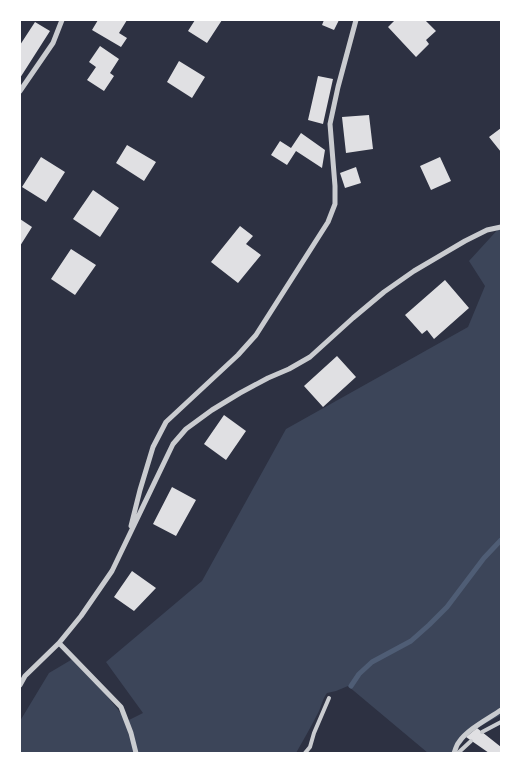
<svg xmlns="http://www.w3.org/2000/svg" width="521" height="773" font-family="Overpass,sans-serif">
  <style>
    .green { fill: #3c4559 }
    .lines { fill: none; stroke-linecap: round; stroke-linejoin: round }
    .stream { stroke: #4f5d75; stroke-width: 5 }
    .building { fill: #e0e0e3 }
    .service { stroke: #caccd0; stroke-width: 4 }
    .minor { stroke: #caccd0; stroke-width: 5 }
  </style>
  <rect width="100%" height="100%" fill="#2d3142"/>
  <path class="green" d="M 501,226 L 501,715 L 477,728 L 466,737 L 459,747 L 451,753 L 428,753 L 348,686 L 336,691 L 327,693 C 323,698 322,704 319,711 C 312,725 304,739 296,753 L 20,753 L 20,721 L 49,673 L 76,657 L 127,721 L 143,713 L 106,662 L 202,581 L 286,429 L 468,327 L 485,286 L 469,261 Z"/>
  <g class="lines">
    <path class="stream" d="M 351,686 L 359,674 L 372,662 L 411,641 L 429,625 L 447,607 L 484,558 L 501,540"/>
  </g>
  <path class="building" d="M 98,20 L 127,20 L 119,33 L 127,38 L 121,47 L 92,30 Z
    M 195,20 L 222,20 L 207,43 L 188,31 Z
    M 324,20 L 339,20 L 334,30 L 322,25 Z
    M 395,20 L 425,20 L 436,31 L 426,40 L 429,44 L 416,57 L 388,27 Z
    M 35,22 L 50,31 L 20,78 L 20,45 Z
    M 100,46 L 119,59 L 110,73 L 114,76 L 104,91 L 87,80 L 96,67 L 89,62 Z
    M 179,61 L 205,77 L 192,98 L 167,82 Z
    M 318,76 L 333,79 L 323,124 L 308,120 Z
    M 369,115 L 373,149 L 346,153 L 342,117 Z
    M 501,128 L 501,152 L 489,137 Z
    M 301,133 L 325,150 L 322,168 L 296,151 L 287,165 L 271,155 L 280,141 L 291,148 Z
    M 127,145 L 156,162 L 144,181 L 116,163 Z
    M 41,157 L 65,172 L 46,202 L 22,187 Z
    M 440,157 L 451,181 L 431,190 L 420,166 Z
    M 356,167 L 361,183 L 345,188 L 340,173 Z
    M 93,190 L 119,208 L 100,237 L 73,219 Z
    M 20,219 L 32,227 L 20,246 Z
    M 240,226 L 253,236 L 246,244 L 261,255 L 238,283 L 211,262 Z
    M 71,249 L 96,265 L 75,295 L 51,279 Z
    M 445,280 L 469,308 L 434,339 L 427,330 L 422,334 L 405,315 Z
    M 337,356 L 356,377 L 323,407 L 304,386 Z
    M 224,415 L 246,431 L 226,460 L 204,444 Z
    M 172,487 L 196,500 L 176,536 L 153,524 Z
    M 132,571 L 156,588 L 134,611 L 114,597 Z
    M 477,728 L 501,747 L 501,753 L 489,753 L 466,737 Z"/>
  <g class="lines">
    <path class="service" d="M 482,732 L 501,722
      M 305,753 L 310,747 L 314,733 L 329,698
      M 458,753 L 471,741"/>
    <path class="minor" d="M 20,91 L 53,43 L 62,20
      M 131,526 L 140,490 L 153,447 L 166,422 L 238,355 L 256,335 L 328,222 L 335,204 L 335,186 L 330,124 L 338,87 L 356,20
      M 59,643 L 121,707 L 131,733 L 136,753
      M 20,685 L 25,676 L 59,643 L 81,616 L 112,571 L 173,444 L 186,429 L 212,410 L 240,393 L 268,378 L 289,369 L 310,357 L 353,318 L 384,292 L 414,271 L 465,241 L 487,230 L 501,227
      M 454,753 C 456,749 456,745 459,742 C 468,729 488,719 501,710"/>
  </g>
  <rect width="521" height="773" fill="none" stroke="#ffffff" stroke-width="42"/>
</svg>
